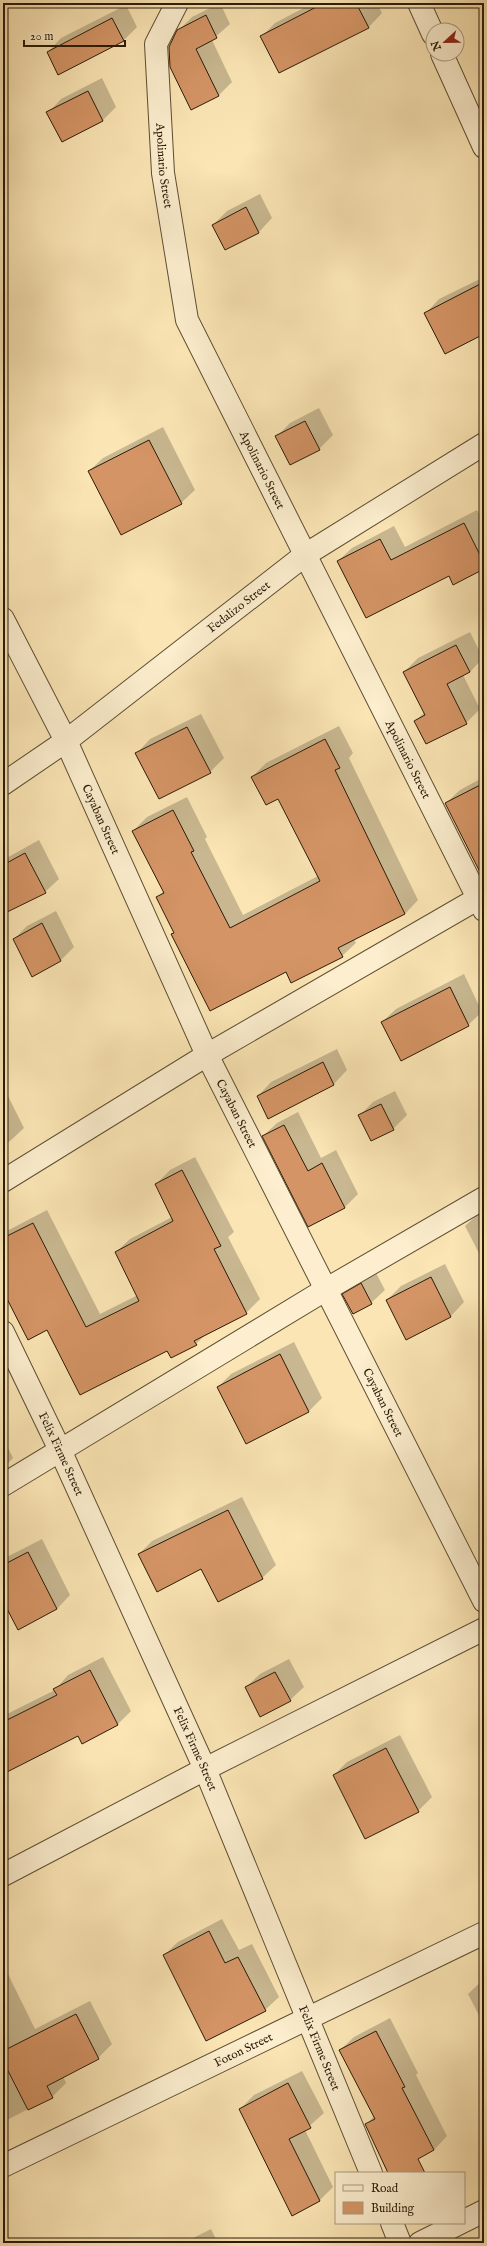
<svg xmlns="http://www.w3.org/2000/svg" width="487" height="2246" font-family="'IM FELL English',serif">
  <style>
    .shadow { fill: #0003 }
    .building { fill: #d49465; stroke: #2a1b08 }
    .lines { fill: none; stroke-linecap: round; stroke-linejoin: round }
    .minor-casing { stroke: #5e4e33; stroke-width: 24 }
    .minor { stroke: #fceece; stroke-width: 22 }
    .labels { text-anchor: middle; stroke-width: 3; stroke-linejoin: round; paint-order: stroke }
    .street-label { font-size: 12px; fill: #2a1b08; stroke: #fceece }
  </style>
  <rect width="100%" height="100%" fill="#fbe5b4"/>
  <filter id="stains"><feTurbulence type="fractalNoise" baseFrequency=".005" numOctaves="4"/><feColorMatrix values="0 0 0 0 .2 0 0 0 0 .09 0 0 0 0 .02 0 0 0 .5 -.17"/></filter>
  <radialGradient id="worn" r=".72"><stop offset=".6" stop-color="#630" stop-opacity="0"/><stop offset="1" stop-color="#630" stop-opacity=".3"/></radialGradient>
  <path class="shadow" d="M 220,3 L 230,24 L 212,40 L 232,82 L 219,95 L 192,109 L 178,31 L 192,17 Z
    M 313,3 L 377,3 L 382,13 L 369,27 L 279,72 L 262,36 L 275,23 Z
    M 126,5 L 137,27 L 123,41 L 48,52 L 61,38 Z
    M 102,78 L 116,107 L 103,120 L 62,141 L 48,113 L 61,99 Z
    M 260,194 L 272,218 L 259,232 L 226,249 L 213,225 L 227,211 Z
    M 484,277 L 484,333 L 426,313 L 439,299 Z
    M 319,408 L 333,435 L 319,449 L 276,437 L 290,423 Z
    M 163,427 L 195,490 L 181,503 L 89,471 L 103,458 Z
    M 477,510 L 484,523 L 484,568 L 449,575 L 338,561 L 352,548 L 394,526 L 405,547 Z
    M 470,632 L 483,658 L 470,672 L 463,675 L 480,709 L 466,723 L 415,721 L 425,712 L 404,672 L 418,658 Z
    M 201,714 L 224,758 L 210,772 L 137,753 L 150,739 Z
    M 339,726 L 353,753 L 349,758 L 418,900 L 405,914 L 354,939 L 356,943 L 342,956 L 286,971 L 172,935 L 175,932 L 157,897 L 164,891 L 133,831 L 147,817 L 187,797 L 207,837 L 205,839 L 243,915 L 318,876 L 279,797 L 252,777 L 266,763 Z
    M 484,777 L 484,840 L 446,803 L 460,790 Z
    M 39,840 L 59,879 L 45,892 L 3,895 L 3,860 Z
    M 56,911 L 74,947 L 61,960 L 14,939 L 27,926 Z
    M 464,974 L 482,1012 L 468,1025 L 382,1022 L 396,1009 Z
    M 337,1049 L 347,1070 L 334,1084 L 268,1117 L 258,1096 L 271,1082 Z
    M 395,1091 L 407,1115 L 393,1129 L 359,1116 L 373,1102 Z
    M 6,1092 L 24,1128 L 10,1141 L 3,1145 L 3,1094 Z
    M 298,1112 L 321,1158 L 336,1150 L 358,1194 L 345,1207 L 263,1136 L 277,1123 Z
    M 195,1157 L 234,1232 L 228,1237 L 260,1299 L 246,1313 L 207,1333 L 196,1344 L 167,1349 L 48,1328 L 3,1289 L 3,1233 L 47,1210 L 100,1314 L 138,1295 L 116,1252 L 130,1239 L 172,1217 L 156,1184 L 170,1170 Z
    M 484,1209 L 484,1263 L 465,1226 Z
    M 445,1264 L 464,1302 L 451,1316 L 407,1338 L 387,1300 L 401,1286 Z
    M 375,1271 L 385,1290 L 371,1303 L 344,1295 L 357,1281 Z
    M 294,1342 L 322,1398 L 309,1411 L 246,1443 L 218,1387 L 231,1374 Z
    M 3,1438 L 13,1458 L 3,1468 Z
    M 242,1497 L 276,1565 L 262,1578 L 201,1568 L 139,1554 L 152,1541 Z
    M 42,1539 L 70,1595 L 57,1609 L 18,1628 L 3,1599 L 3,1559 Z
    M 103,1657 L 131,1711 L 117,1725 L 78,1734 L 3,1769 L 3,1716 L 55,1690 L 68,1675 Z
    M 289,1659 L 304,1687 L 290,1700 L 246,1687 L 260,1674 Z
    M 400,1735 L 432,1797 L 418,1811 L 334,1775 L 347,1762 Z
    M 484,1813 L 484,1822 L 481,1816 Z
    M 222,1919 L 239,1950 L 252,1944 L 279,1997 L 265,2010 L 164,1955 L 178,1942 Z
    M 3,1964 L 35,2029 L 90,2001 L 112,2044 L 98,2058 L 63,2076 L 66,2083 L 52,2097 L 3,2122 Z
    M 484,1979 L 484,2025 L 468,1994 Z
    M 390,2018 L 418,2073 L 416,2075 L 447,2136 L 434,2150 L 366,2125 L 374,2116 L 340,2050 L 354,2037 Z
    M 302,2071 L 324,2113 L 305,2130 L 333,2187 L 320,2200 L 292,2214 L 240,2109 L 254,2095 Z
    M 211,2229 L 218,2243 L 183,2243 Z"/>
  <path class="building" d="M 324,3 L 356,3 L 369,28 L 279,73 L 260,36 Z
    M 206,15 L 217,38 L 196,49 L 219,96 L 191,110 L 170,67 L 169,47 L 177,30 Z
    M 112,18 L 124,41 L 58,75 L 47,52 Z
    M 88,91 L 103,121 L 62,142 L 46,112 Z
    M 246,207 L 259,233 L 225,250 L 212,225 Z
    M 484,282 L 484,334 L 445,354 L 424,313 Z
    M 305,421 L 320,450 L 290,465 L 275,436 Z
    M 149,440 L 182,504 L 121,535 L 88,471 Z
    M 464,523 L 484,563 L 484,569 L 453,585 L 449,576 L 366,618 L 337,561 L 380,539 L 391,560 Z
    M 456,645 L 470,672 L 447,684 L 467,724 L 426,744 L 414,721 L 425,715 L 403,672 Z
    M 187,727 L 211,773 L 159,799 L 135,753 Z
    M 325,739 L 340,768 L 335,770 L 405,914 L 338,948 L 343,957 L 291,983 L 286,972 L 210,1011 L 171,934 L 174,933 L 156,897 L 164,893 L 132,831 L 173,810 L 194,851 L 191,852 L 230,928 L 320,881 L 278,799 L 266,805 L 251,777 Z
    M 484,783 L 484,880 L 445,803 Z
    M 25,853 L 46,893 L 3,914 L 3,865 Z
    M 42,923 L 61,961 L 32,977 L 13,939 Z
    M 450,987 L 469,1026 L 401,1061 L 381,1022 Z
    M 323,1062 L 334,1085 L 268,1119 L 257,1096 Z
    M 381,1104 L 394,1130 L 371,1141 L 358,1115 Z
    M 284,1125 L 308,1171 L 322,1163 L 345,1208 L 308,1227 L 262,1136 Z
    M 182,1170 L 221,1246 L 214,1249 L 247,1314 L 194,1341 L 197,1345 L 171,1358 L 167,1351 L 80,1395 L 47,1330 L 28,1340 L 3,1291 L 3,1238 L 33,1223 L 86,1327 L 139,1301 L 115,1252 L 173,1221 L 155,1184 Z
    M 431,1277 L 451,1317 L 406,1340 L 386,1300 Z
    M 361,1283 L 372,1304 L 353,1314 L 342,1294 Z
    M 280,1354 L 309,1412 L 246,1444 L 217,1387 Z
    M 228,1510 L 263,1579 L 218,1602 L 201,1569 L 157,1592 L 138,1554 Z
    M 28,1552 L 57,1609 L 18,1630 L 3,1601 L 3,1565 Z
    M 90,1670 L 118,1725 L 82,1744 L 78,1736 L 3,1774 L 3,1722 L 57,1695 L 53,1689 Z
    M 275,1672 L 291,1701 L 260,1717 L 245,1687 Z
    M 386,1748 L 419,1812 L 365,1839 L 333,1775 Z
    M 209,1931 L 225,1963 L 238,1957 L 266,2011 L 206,2041 L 163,1955 Z
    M 76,2014 L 99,2059 L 47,2086 L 53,2098 L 28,2110 L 3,2061 L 3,2051 Z
    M 376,2031 L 405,2087 L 402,2088 L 434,2150 L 418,2159 L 425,2173 L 388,2173 L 365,2124 L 375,2119 L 339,2050 Z
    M 288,2083 L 311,2128 L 289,2139 L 320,2201 L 292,2216 L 239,2109 Z"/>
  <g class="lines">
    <defs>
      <g id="minor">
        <path id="s1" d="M 177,3 L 156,44 L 163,173 L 187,320 L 484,910"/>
        <path d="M 419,3 L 433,34"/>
        <path d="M 442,54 L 484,147"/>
        <path id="s2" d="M 3,619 L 66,741 L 207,1055 L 484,1601"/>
        <path id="s3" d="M 3,784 L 66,741 L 305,555 L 484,444"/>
        <path d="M 3,1181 L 207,1055 L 484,895"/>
        <path id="s4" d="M 3,1332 L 60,1450 L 205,1769 L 371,2173"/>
        <path d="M 3,1485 L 325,1290 L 484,1198"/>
        <path d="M 3,1875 L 205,1769 L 484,1629"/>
        <path id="s5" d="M 3,2166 L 484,1933"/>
        <path d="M 464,2221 L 484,2211"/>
        <path d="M 392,2223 L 400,2243"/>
        <path d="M 420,2243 L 460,2223"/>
      </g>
    </defs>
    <use href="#minor" class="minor-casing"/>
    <use href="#minor" class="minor"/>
  </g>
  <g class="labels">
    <g class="street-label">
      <text dy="4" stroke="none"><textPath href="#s1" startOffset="168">Apolinario Street</textPath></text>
      <text dy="4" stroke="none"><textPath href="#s1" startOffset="492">Apolinario Street</textPath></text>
      <text dy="4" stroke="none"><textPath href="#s3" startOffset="295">Fedalizo Street</textPath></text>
      <text dy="4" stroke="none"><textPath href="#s1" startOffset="816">Apolinario Street</textPath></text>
      <text dy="4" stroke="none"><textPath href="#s2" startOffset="223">Cayaban Street</textPath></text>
      <text dy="4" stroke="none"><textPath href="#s2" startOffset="547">Cayaban Street</textPath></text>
      <text dy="4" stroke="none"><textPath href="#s2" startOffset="871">Cayaban Street</textPath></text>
      <text dy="4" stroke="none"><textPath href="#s4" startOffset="135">Felix Firme Street</textPath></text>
      <text dy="4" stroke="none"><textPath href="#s4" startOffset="459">Felix Firme Street</textPath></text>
      <text dy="4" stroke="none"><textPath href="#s4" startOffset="783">Felix Firme Street</textPath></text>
      <text dy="4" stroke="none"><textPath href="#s5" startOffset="267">Foton Street</textPath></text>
    </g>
  </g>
  <rect width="487" height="2246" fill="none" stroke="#fbe5b4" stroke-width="16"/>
  <rect x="4" y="4" width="479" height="2238" fill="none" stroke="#2a1b08" stroke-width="2"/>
  <rect x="8" y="8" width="471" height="2230" fill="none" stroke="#2a1b08"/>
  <rect x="335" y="2172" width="130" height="52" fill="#fceece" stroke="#a89a7f"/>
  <rect x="343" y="2185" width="20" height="6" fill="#fceece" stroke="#a89a7f"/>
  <text x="371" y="2192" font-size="12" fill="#2a1b08">Road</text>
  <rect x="343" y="2202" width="20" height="12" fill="#d49465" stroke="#a89a7f"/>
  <text x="371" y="2212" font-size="12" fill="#2a1b08">Building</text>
  <g transform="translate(445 42) rotate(248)"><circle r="19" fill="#fceece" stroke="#a89a7f"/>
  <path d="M0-3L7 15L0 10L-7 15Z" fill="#8f2418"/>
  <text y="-6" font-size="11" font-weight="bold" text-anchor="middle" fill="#2a1b08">N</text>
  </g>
  <path d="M24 40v6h101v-6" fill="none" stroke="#2a1b08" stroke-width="2"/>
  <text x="30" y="40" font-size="12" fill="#2a1b08" stroke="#fceece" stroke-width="3" paint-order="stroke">20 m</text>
  <rect width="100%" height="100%" filter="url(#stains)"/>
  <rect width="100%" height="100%" fill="url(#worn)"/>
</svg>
